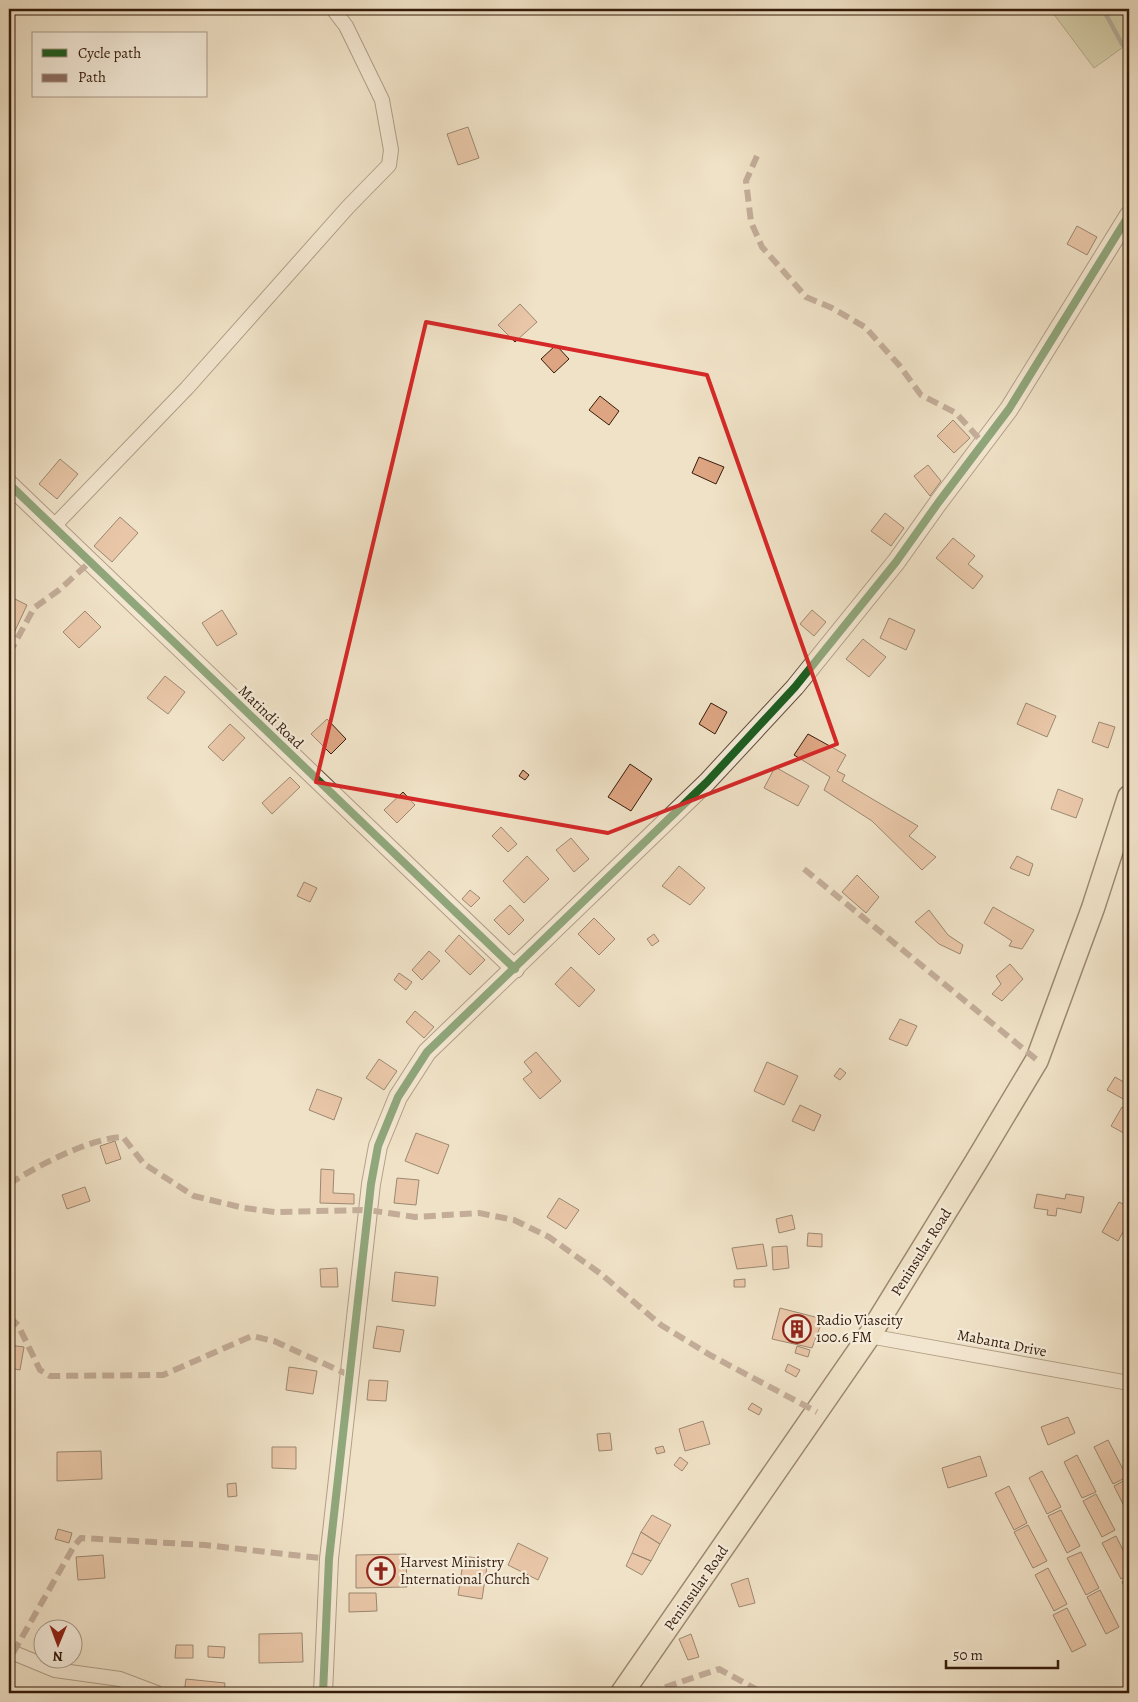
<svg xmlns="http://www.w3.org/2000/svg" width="1138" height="1702" font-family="Alegreya,serif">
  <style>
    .green { fill: #bcc394; stroke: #78704f }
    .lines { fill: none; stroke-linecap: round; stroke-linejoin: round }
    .stream { stroke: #737c75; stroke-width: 4.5 }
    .building { fill: #dda582; stroke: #351c0a }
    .minor-casing { stroke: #644e39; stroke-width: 16 }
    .tertiary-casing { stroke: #644e39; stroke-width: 20 }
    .primary-casing { stroke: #351c0a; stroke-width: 25 }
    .minor { stroke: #f5ecdb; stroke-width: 14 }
    .tertiary { stroke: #f5ecdb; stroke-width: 18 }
    .primary { stroke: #f0e2c7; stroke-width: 22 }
    .quiet { stroke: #8d6e63; stroke-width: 6; stroke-dasharray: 12 6; stroke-linecap: butt }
    .cycleway-casing { stroke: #f5ecdb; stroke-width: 11 }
    .cycleway { stroke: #1b5e20; stroke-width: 8 }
    .marked { fill: none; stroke: #d62828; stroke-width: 4; stroke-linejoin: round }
    .labels { text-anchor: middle; stroke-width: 4.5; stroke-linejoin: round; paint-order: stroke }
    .street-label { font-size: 15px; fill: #351c0a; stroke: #f5ecdb }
    .poi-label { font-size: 15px; fill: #351c0a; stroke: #f5ecdb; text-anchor: start }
  </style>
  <rect width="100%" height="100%" fill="#f0e2c7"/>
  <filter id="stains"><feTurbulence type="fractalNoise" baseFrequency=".004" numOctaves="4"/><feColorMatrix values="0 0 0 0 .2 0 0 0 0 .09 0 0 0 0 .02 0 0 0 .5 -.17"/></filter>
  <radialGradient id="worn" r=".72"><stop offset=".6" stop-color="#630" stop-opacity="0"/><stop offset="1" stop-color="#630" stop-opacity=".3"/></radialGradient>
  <path class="green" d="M 1050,9 L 1129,9 L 1129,43 L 1094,68 Z"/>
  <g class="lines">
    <path class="stream" d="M 1103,9 L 1122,44 L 1129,50"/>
  </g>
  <path class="building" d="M 468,127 L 479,158 L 458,165 L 447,134 Z
    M 1077,226 L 1097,237 L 1087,255 L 1067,244 Z
    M 520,304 L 537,322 L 515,342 L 498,325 Z
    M 556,345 L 569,359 L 554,373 L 541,359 Z
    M 600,396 L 619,411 L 609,425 L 589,410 Z
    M 953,420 L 970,438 L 954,453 L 937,436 Z
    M 9,422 L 15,429 L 9,435 Z
    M 699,457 L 724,467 L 716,484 L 692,473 Z
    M 60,459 L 78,474 L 57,499 L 39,484 Z
    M 928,465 L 941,481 L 930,496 L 914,476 Z
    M 885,513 L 904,528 L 891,546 L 871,531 Z
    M 120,517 L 138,533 L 112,562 L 94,546 Z
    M 953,538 L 975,556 L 968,564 L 983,576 L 973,589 L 936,558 Z
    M 9,596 L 27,605 L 13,635 L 9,633 Z
    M 222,610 L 237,634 L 217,646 L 202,623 Z
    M 812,610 L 826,622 L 814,636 L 800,624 Z
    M 85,611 L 101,627 L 79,648 L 63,632 Z
    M 889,618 L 915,630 L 906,650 L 880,638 Z
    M 863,639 L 886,657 L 869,677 L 846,659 Z
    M 165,676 L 185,692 L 168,714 L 147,698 Z
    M 711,703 L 727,712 L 715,734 L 699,724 Z
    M 1026,703 L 1056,716 L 1047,737 L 1017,724 Z
    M 327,719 L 346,739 L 331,754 L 311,734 Z
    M 1099,722 L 1115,727 L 1108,748 L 1092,742 Z
    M 230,724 L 245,738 L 223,761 L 208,747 Z
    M 808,734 L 846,755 L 837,771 L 845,775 L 842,781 L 918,826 L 909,836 L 936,857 L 922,870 L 872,821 L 824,790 L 830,777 L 794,755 Z
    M 630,764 L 652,779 L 631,811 L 608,797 Z
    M 775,767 L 809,786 L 798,806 L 764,788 Z
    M 523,770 L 529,775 L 525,780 L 519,776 Z
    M 290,777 L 300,787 L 272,814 L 262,803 Z
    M 1058,789 L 1083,799 L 1076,818 L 1051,809 Z
    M 403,792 L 415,805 L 397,823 L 384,810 Z
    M 501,827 L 517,844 L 508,852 L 492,836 Z
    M 571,838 L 589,859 L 574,872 L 556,850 Z
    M 527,856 L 549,879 L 524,903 L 503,881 Z
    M 1017,856 L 1033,864 L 1029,876 L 1010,868 Z
    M 679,866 L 705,888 L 690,905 L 662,886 Z
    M 857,875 L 879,897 L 866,913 L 842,892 Z
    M 304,882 L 317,888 L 310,902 L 297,896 Z
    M 470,890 L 480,898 L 471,907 L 462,899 Z
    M 510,905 L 524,920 L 509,935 L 494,920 Z
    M 993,907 L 1034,930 L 1022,949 L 1009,946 L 1012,941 L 984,923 Z
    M 929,910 L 948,935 L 963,945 L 960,954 L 939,944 L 915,922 Z
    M 594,918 L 615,939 L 599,955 L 578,934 Z
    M 654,934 L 659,941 L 652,946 L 647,939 Z
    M 459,935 L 485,960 L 470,975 L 445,951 Z
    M 429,951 L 440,961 L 422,980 L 412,970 Z
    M 1010,964 L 1023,979 L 1002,1001 L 992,994 L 1001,984 L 996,976 Z
    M 571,967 L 595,990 L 579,1007 L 555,984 Z
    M 399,973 L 412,982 L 406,990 L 394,980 Z
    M 415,1011 L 434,1027 L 424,1038 L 406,1022 Z
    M 900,1019 L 917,1026 L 907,1046 L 889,1039 Z
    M 536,1052 L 561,1081 L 540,1099 L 523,1079 L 532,1072 L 524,1062 Z
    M 379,1059 L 397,1071 L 384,1090 L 366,1078 Z
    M 767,1062 L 798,1076 L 784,1105 L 754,1091 Z
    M 840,1068 L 846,1073 L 840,1080 L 834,1076 Z
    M 1115,1077 L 1129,1085 L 1129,1092 L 1125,1100 L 1107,1090 Z
    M 317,1089 L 342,1098 L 334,1120 L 309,1110 Z
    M 800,1105 L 821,1115 L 814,1131 L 792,1121 Z
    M 1122,1107 L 1129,1111 L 1129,1136 L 1111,1126 Z
    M 416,1133 L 449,1145 L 438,1174 L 405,1161 Z
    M 115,1141 L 121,1159 L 106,1164 L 100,1146 Z
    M 321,1169 L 334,1170 L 333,1193 L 354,1194 L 354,1204 L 320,1203 Z
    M 397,1178 L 419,1180 L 416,1205 L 394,1203 Z
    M 85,1187 L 90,1201 L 67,1209 L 62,1195 Z
    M 1037,1194 L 1065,1199 L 1066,1194 L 1084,1197 L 1081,1213 L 1057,1208 L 1056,1216 L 1047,1215 L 1048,1210 L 1034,1208 Z
    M 559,1198 L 579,1210 L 566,1229 L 547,1217 Z
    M 1119,1202 L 1129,1207 L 1129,1221 L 1118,1241 L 1102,1232 Z
    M 792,1215 L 795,1229 L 779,1233 L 776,1219 Z
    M 808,1233 L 822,1234 L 822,1247 L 807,1246 Z
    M 763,1244 L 767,1266 L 737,1269 L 732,1248 Z
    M 787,1246 L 789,1268 L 773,1270 L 772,1247 Z
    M 337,1268 L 338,1287 L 321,1287 L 320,1269 Z
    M 395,1272 L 438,1277 L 435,1306 L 392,1301 Z
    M 745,1279 L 745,1287 L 734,1287 L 734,1280 Z
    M 780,1308 L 823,1319 L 812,1348 L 772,1339 Z
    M 377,1326 L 404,1330 L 400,1352 L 373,1348 Z
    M 9,1345 L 24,1347 L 20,1370 L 9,1368 Z
    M 797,1346 L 810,1350 L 808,1357 L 795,1353 Z
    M 788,1364 L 800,1370 L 796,1377 L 785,1371 Z
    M 289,1367 L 317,1371 L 313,1394 L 286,1390 Z
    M 369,1380 L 388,1381 L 386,1401 L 367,1400 Z
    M 752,1403 L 762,1409 L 759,1415 L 748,1409 Z
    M 1068,1417 L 1075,1433 L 1048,1445 L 1041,1427 Z
    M 703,1421 L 710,1444 L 685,1451 L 679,1429 Z
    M 610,1433 L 612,1450 L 599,1451 L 597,1434 Z
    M 1108,1440 L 1127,1477 L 1113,1484 L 1094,1447 Z
    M 663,1446 L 665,1452 L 657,1454 L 655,1448 Z
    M 272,1447 L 296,1447 L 296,1469 L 272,1468 Z
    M 101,1451 L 102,1479 L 57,1481 L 57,1452 Z
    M 1077,1455 L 1096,1492 L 1082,1498 L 1064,1462 Z
    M 980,1456 L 987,1476 L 948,1488 L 942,1468 Z
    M 680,1457 L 688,1463 L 682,1471 L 674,1465 Z
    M 1042,1471 L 1061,1507 L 1047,1514 L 1029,1478 Z
    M 1127,1479 L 1129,1483 L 1129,1516 L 1114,1486 Z
    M 236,1483 L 237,1496 L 228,1497 L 227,1484 Z
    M 1009,1486 L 1027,1523 L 1014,1530 L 995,1493 Z
    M 1096,1494 L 1115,1530 L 1102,1537 L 1083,1501 Z
    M 1061,1510 L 1080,1546 L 1067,1553 L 1048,1516 Z
    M 652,1515 L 671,1525 L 660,1544 L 641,1532 Z
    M 1028,1525 L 1047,1561 L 1033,1568 L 1014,1532 Z
    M 58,1529 L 72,1533 L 69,1543 L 55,1539 Z
    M 641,1532 L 660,1544 L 651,1561 L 632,1553 Z
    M 1116,1536 L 1129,1562 L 1129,1575 L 1121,1579 L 1102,1543 Z
    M 518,1543 L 548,1558 L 538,1580 L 508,1565 Z
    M 1081,1552 L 1099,1588 L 1086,1595 L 1067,1558 Z
    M 632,1553 L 651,1561 L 642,1575 L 626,1566 Z
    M 406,1554 L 407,1587 L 356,1588 L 356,1555 Z
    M 103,1555 L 105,1578 L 78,1580 L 76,1557 Z
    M 464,1556 L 488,1560 L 482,1599 L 458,1595 Z
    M 1048,1568 L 1067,1604 L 1054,1611 L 1035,1575 Z
    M 748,1578 L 755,1603 L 739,1607 L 731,1584 Z
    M 1129,1578 L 1129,1596 L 1122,1582 Z
    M 1100,1590 L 1119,1627 L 1106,1634 L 1087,1597 Z
    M 349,1593 L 376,1593 L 377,1611 L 349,1612 Z
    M 1067,1608 L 1086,1645 L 1072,1652 L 1053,1615 Z
    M 302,1633 L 303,1662 L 259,1663 L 259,1634 Z
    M 691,1634 L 699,1657 L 688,1660 L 679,1639 Z
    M 176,1645 L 193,1645 L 193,1658 L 175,1658 Z
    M 208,1646 L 225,1647 L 224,1658 L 208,1657 Z
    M 186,1679 L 225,1683 L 224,1693 L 184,1693 Z"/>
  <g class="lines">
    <defs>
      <path id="minor" d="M 54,526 L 187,388 L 348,207 L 389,165 L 391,150 L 382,100 L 346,26 L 333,9
        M 869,1336 L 1129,1383
        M 9,1651 L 55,1670 L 120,1679 L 157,1693"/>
      <path id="tertiary" d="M 9,484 L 515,969
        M 323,1693 L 329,1559 L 371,1184 L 378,1146 L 398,1097 L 427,1052 L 707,782 L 795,687 L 896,562 L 938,503 L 1009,409 L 1129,215"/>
      <path id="primary" d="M 622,1693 L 869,1336 L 976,1162 L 1037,1060 L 1093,908 L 1129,797"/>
    </defs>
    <use href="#minor" class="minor-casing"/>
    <use href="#tertiary" class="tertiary-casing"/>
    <use href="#primary" class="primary-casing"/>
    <use href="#minor" class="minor"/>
    <use href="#tertiary" class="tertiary"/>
    <use href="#primary" class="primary"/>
    <path class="quiet" d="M 757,156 L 746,181 L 751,222 L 762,247 L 806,297 L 832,308 L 865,327 L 899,365 L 921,395 L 956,413 L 983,443
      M 9,654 L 34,608 L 59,590 L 91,561
      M 804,869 L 1037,1060
      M 9,1184 C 37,1166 90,1138 123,1137 L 144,1164 L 194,1196 L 244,1208 L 275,1212 L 368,1210 L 415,1217 L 479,1213 L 514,1220 L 549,1237 L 601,1274 L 661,1325 L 710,1355 L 817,1412
      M 9,1317 L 18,1325 L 40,1370 L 50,1376 L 163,1375 L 252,1336 L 274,1341 L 349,1375
      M 13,1653 L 74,1546 L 81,1538 L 205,1545 L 329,1559
      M 648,1693 L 719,1669 L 763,1693"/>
    <defs>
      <path id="cycleway" d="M 9,484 L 515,969
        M 323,1693 L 329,1559 L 371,1184 L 378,1146 L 398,1097 L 427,1052 L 707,782 L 795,687 L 896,562 L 938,503 L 1009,409 L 1129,215"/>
    </defs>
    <use href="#cycleway" class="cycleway-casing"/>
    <use href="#cycleway" class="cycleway"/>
  </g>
  <path d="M0 0H1138V1702H0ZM 426,322 L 707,375 L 837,744 L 608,833 L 316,782 Z" fill="#f0e2c7" fill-opacity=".55" fill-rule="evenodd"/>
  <path class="marked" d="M 426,322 L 707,375 L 837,744 L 608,833 L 316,782 Z"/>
  <defs>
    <symbol id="building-ring" viewBox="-11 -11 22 22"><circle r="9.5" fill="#f5ecdb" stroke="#8f2418" stroke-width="1.5"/><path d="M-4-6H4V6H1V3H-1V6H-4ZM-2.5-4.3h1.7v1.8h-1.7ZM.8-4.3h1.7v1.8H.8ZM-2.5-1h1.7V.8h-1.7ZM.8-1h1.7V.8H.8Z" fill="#8f2418"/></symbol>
    <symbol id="church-ring" viewBox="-11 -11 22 22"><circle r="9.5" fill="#f5ecdb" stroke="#8f2418" stroke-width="1.5"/><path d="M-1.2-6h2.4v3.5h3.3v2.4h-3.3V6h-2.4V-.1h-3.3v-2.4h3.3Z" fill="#8f2418"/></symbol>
  </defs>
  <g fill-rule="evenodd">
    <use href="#building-ring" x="781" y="1313" width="32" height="32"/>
    <use href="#church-ring" x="365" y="1555" width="32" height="32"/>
  </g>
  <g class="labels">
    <g class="street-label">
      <text transform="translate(271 717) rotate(44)" y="5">Matindi Road</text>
      <text transform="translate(921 1252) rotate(-58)" y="5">Peninsular Road</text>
      <text transform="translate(1002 1343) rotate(11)" y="5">Mabanta Drive</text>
      <text transform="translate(696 1588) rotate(-55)" y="5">Peninsular Road</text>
    </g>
    <g class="poi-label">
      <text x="816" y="1325">Radio Viascity<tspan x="816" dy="17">100.6 FM</tspan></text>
      <text x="400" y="1567">Harvest Ministry<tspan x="400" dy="17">International Church</tspan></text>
    </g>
  </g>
  <rect width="1138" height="1702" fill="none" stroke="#f0e2c7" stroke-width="30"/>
  <rect x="10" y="10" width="1118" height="1682" fill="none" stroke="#351c0a" stroke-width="2.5"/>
  <rect x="15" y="15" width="1108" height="1672" fill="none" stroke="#351c0a"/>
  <rect x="32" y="32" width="175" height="65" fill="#f5ecdb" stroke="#a89987"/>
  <rect x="42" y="49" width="25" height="8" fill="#1b5e20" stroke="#a89987"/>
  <text x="78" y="58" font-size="15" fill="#351c0a">Cycle path</text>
  <rect x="42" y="74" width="25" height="8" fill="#8d6e63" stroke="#a89987"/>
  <text x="78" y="82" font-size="15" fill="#351c0a">Path</text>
  <g transform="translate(58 1644) rotate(181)"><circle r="24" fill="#f5ecdb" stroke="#a89987"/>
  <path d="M0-4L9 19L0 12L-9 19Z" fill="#8f2418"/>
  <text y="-8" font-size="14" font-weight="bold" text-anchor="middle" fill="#351c0a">N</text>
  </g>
  <path d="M946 1660v8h112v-8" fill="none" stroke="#351c0a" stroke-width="2.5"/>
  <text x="953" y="1660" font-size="15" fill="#351c0a" stroke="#f5ecdb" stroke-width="4" paint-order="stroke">50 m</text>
  <rect width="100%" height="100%" filter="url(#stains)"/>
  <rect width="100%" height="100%" fill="url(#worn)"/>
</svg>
